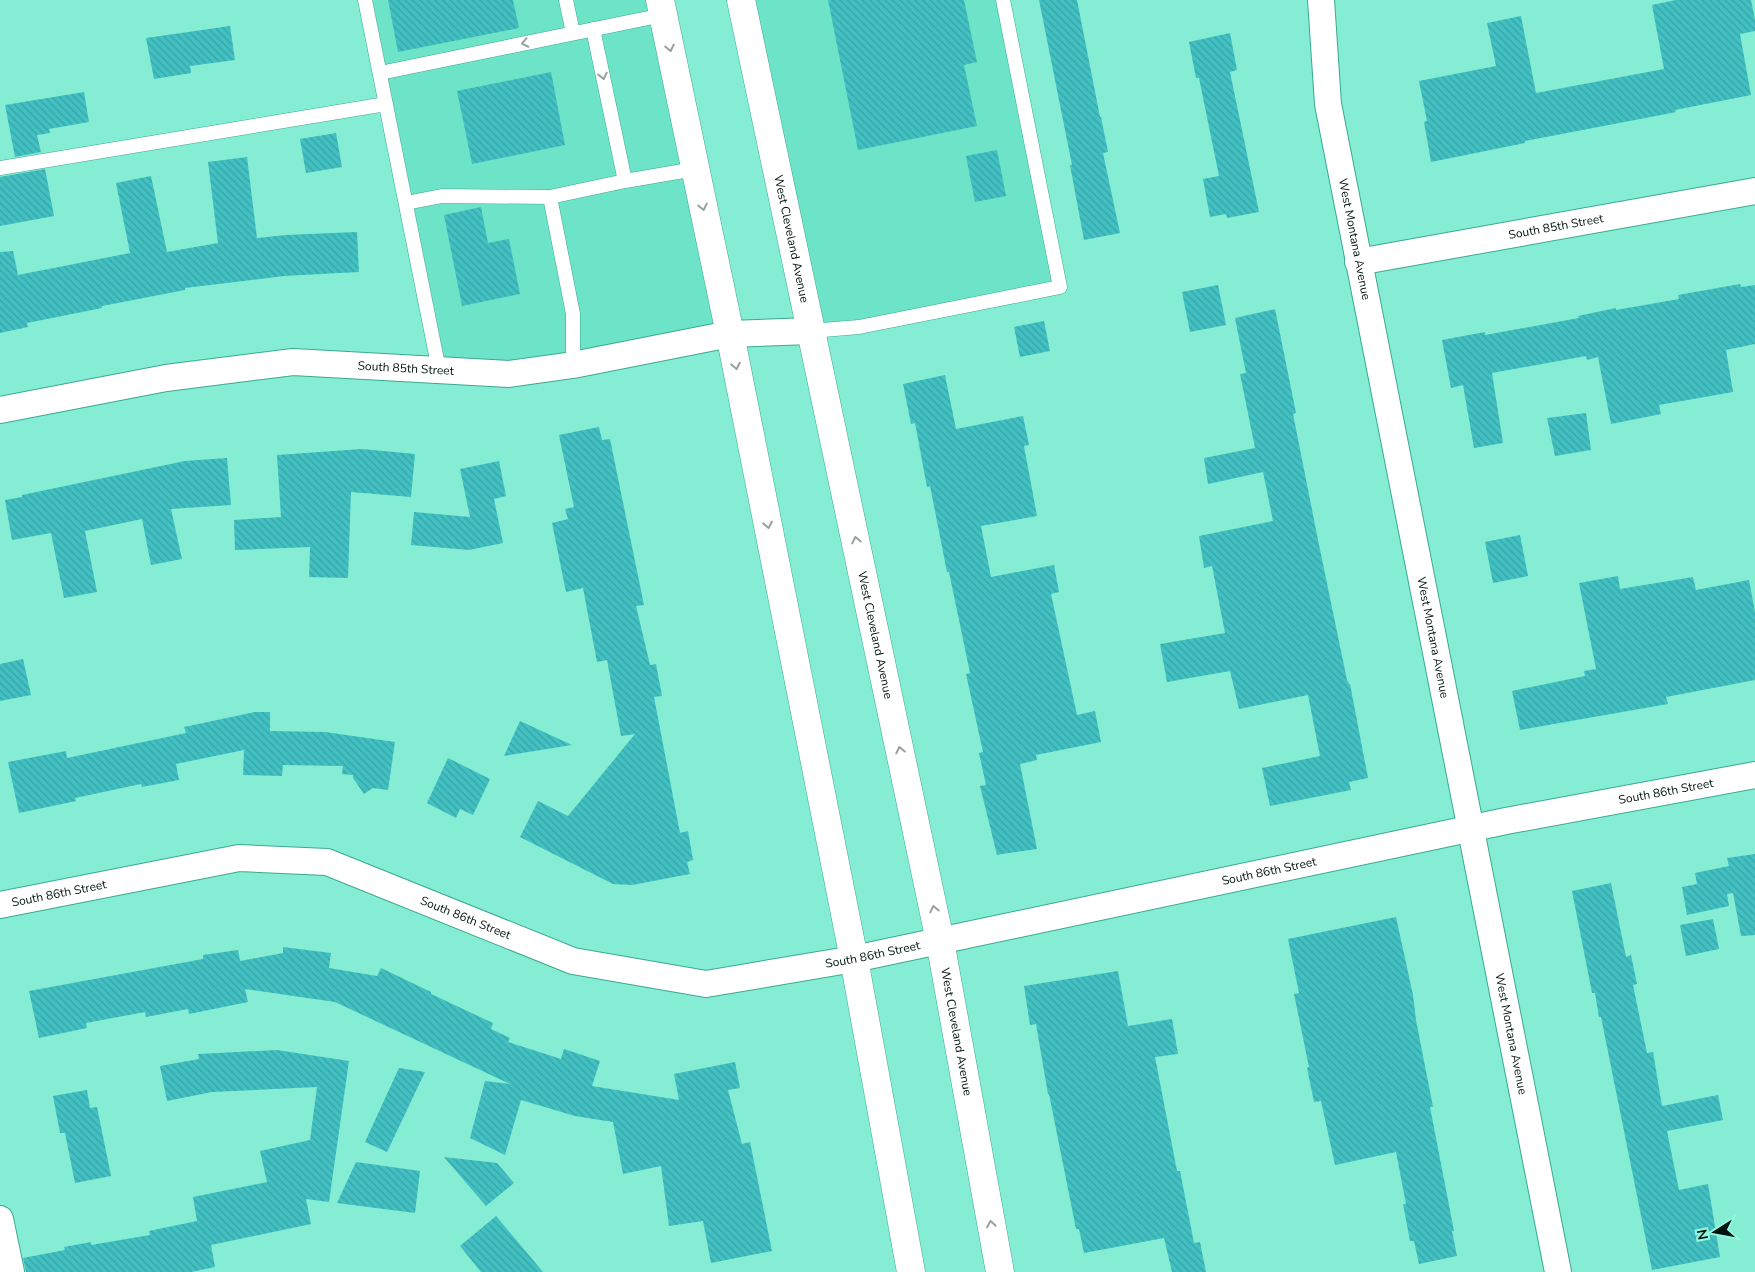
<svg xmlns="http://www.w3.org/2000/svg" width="1755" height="1272" font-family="'Nunito Sans',sans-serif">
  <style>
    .built { fill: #6de3c8 }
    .building { fill: url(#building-back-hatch) }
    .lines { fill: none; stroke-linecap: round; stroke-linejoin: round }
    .service-casing { stroke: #3ca992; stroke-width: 15 }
    .minor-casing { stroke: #3ca992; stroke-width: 28 }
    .tertiary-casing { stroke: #3ca992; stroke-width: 29 }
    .service { stroke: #fff; stroke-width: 14 }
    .minor { stroke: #fff; stroke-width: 26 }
    .tertiary { stroke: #fff; stroke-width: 28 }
    .oneway { stroke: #99a19f }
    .labels { text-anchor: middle; stroke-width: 4.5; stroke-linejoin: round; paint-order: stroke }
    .street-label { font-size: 12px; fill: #00130e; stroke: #92fae1 }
  </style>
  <defs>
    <pattern id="building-back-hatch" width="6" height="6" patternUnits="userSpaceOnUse" patternTransform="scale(1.25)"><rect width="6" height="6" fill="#42c0c2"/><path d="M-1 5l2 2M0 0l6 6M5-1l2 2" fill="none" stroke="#38a4a6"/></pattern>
  </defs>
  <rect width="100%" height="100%" fill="#84edd4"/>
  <path class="built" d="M 365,0 L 660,0 L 730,334 L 439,370 Z
    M 741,0 L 1003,0 L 1060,287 L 811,331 Z"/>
  <path class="building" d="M 388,0 L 513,0 L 519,28 L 398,52 Z
    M 828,0 L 964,0 L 977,62 L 964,65 L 977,126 L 858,150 Z
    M 1039,0 L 1077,0 L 1100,117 L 1101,117 L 1108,152 L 1103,153 L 1120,233 L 1084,240 L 1070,165 L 1072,165 Z
    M 1676,0 L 1751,0 L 1755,20 L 1755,31 L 1740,34 L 1751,95 L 1675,110 L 1676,112 L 1661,115 L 1525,141 L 1525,143 L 1431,162 L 1424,122 L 1427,121 L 1419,81 L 1496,66 L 1487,23 L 1521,16 L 1536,93 L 1664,69 L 1652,5 Z
    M 230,26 L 235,60 L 190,66 L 191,73 L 154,79 L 146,38 Z
    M 1230,33 L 1237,70 L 1230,72 L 1259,212 L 1227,218 L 1226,214 L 1210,217 L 1203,179 L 1219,176 L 1199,78 L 1196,78 L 1189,42 Z
    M 551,72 L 565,145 L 472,164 L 457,91 Z
    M 84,92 L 89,122 L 49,129 L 50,133 L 37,135 L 41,152 L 15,157 L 5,105 Z
    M 336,133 L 342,167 L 306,173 L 300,139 Z
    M 997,150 L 1006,196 L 975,202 L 966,156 Z
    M 247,157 L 257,238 L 286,235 L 357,232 L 359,272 L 284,276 L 185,288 L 185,290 L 102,306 L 102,308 L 27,323 L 28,327 L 0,333 L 0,252 L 13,251 L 18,275 L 130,253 L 116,183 L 151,176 L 167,252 L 218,243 L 208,162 Z
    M 45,169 L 54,216 L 0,226 L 0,177 Z
    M 481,207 L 488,243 L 509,239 L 520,294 L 462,306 L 444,215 Z
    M 1740,284 L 1741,287 L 1755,285 L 1755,344 L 1726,350 L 1733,392 L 1659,405 L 1661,414 L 1611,424 L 1598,357 L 1587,360 L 1586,356 L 1492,373 L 1503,443 L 1474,448 L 1463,385 L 1451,388 L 1442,340 L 1485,332 L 1485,335 L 1579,318 L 1578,316 L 1616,308 L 1616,310 L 1679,299 L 1678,295 Z
    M 1218,285 L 1226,325 L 1190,332 L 1182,292 Z
    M 1275,309 L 1296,413 L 1293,414 L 1318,540 L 1347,680 L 1349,684 L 1350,684 L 1368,778 L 1349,782 L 1351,790 L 1270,806 L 1262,768 L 1320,756 L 1308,695 L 1239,709 L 1230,671 L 1167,682 L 1160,644 L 1225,633 L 1212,566 L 1204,568 L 1199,536 L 1273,521 L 1263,472 L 1208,484 L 1204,458 L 1255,448 L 1240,374 L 1246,373 L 1235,318 Z
    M 1044,321 L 1050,351 L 1020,357 L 1014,327 Z
    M 945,375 L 956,429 L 1023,416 L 1029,445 L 1024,446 L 1037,516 L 981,526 L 991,577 L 1054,565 L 1059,592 L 1051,594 L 1077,715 L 1095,711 L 1101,742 L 1036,755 L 1037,760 L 1020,764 L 1037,849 L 1002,854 L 997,855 L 980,786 L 986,785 L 979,753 L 983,752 L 966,674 L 970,673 L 949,572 L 947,572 L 930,486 L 927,487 L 915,423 L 911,424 L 903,384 Z
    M 1586,413 L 1591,450 L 1555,456 L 1547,418 Z
    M 599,427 L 602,440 L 610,439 L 644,605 L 636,606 L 650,665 L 656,664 L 662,696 L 654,697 L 680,833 L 688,831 L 693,860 L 687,862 L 690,874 L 632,885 L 613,884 L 520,837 L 538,801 L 568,816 L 635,734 L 621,736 L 607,660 L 597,662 L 583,588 L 566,592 L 552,523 L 568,519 L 565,509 L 574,507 L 559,435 Z
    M 362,449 L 415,454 L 411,497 L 351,492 L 348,578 L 309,577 L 310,547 L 235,550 L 234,520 L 281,517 L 277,455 Z
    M 227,458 L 231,505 L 171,509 L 182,559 L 151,565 L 142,519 L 85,531 L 97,592 L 64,598 L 51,533 L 12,540 L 5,500 L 22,497 L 22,495 L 185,461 Z
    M 499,461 L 506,496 L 494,499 L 503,543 L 469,550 L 411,545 L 414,512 L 470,517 L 460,469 Z
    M 1520,535 L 1528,576 L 1493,583 L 1485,542 Z
    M 1618,576 L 1620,589 L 1693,577 L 1696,590 L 1749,580 L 1755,612 L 1755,680 L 1666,697 L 1668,704 L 1520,730 L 1512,691 L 1585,676 L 1584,671 L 1596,669 L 1579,583 Z
    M 23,659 L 31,695 L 0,701 L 0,664 Z
    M 255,712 L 270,712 L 270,731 L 325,732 L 395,742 L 388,790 L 373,788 L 364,794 L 353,778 L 353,775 L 342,774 L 343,766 L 283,765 L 282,776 L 243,775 L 244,750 L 176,764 L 179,780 L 142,787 L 141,784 L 75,798 L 76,801 L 19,813 L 8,762 L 66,751 L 67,758 L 186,733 L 184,727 Z
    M 520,721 L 572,745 L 504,756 Z
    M 448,758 L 490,779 L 473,815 L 460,809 L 456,818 L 427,803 Z
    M 1755,854 L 1755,935 L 1741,936 L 1733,893 L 1727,894 L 1729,906 L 1687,915 L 1682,887 L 1697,884 L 1695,873 L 1729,866 L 1727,858 Z
    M 1611,883 L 1626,957 L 1631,955 L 1637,984 L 1633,985 L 1647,1053 L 1653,1052 L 1662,1106 L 1718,1095 L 1723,1120 L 1667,1131 L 1679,1190 L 1708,1184 L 1720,1257 L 1652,1270 L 1601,1017 L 1599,1017 L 1595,993 L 1592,993 L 1572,891 Z
    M 1396,917 L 1413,995 L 1416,1020 L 1433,1107 L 1430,1107 L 1454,1231 L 1452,1231 L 1457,1256 L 1419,1264 L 1414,1241 L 1410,1241 L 1403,1204 L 1406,1204 L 1396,1152 L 1335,1165 L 1321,1101 L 1314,1102 L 1307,1068 L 1309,1067 L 1294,994 L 1299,993 L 1288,939 Z
    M 1713,919 L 1719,949 L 1686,956 L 1680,925 Z
    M 283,947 L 331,953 L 329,968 L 377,976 L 381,968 L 431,992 L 431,994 L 493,1023 L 491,1029 L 510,1038 L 508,1042 L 561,1059 L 564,1049 L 600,1061 L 592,1086 L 679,1100 L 674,1074 L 735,1062 L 740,1088 L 728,1090 L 742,1144 L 750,1142 L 772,1251 L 711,1263 L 703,1221 L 669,1226 L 661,1166 L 623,1174 L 613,1122 L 575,1116 L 521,1100 L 505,1155 L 470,1138 L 485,1081 L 510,1084 L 335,1002 L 245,989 L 248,1002 L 189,1014 L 188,1009 L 146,1017 L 145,1012 L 86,1023 L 87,1028 L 39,1038 L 29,991 L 203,959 L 203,955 L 238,950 L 240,961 L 283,953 Z
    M 1118,971 L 1128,1026 L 1172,1019 L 1178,1054 L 1155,1057 L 1177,1171 L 1180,1171 L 1194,1243 L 1200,1242 L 1206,1272 L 1172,1272 L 1164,1238 L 1084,1253 L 1079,1229 L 1076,1229 L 1049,1094 L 1048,1094 L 1036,1024 L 1030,1025 L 1024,986 Z
    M 277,1050 L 349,1061 L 329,1202 L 306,1199 L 311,1224 L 211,1245 L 215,1267 L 191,1272 L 26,1272 L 23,1258 L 65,1250 L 64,1247 L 91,1242 L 91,1245 L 150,1235 L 149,1231 L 197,1221 L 193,1197 L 267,1182 L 260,1151 L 310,1140 L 317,1087 L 212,1092 L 167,1101 L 160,1066 L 199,1059 L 198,1054 Z
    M 399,1068 L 425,1072 L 387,1152 L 365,1142 Z
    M 87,1090 L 90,1108 L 97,1107 L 111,1176 L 75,1183 L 65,1133 L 60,1133 L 53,1096 Z
    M 444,1157 L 497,1163 L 514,1183 L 486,1206 Z
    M 356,1162 L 420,1171 L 415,1213 L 337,1203 Z
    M 496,1216 L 543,1272 L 481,1272 L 460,1246 Z"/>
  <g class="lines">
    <defs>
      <path id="service" d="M 365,0 L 439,370
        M 566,0 L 573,33
        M 593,29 L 625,181
        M 380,73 L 663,15
        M 0,168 L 386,104
        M 406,203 L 442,196 L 550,197
        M 811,331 L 859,327 L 1060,287 L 1003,0
        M 573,365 L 573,314 L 550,197 L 625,181 L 695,169"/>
      <g id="minor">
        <path id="s1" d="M 1321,0 L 1328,104 L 1558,1272"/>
        <path id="s2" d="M 1358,262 L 1755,191"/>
        <path id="s3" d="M 0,410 L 166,378 L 293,362 L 509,374 L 573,365 L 730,334 L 811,331"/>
        <path id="s4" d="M 0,905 L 239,858 L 327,862 L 573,961 L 706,984 L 854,959 L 1506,821 L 1755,775"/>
        <path d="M 0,1219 L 11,1272"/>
      </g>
      <g id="tertiary">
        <path d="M 660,0 L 730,334 L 854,959 L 911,1272"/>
        <path id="s5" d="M 741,0 L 940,941 L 1000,1272"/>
      </g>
    </defs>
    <use href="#service" class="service-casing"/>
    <use href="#minor" class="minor-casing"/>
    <use href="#tertiary" class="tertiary-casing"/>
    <use href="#service" class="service"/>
    <use href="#minor" class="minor"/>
    <use href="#tertiary" class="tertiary"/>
  </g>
  <defs><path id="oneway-chevron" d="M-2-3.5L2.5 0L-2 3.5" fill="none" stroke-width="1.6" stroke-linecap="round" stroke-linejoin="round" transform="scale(1.25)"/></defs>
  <g class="oneway">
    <use href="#oneway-chevron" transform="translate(525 43) rotate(168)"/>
    <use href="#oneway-chevron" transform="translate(670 48) rotate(78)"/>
    <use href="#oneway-chevron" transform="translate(603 76) rotate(78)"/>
    <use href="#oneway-chevron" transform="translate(703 207) rotate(78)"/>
    <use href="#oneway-chevron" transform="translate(736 366) rotate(79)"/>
    <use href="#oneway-chevron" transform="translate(768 525) rotate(79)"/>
    <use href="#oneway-chevron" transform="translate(856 540) rotate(-102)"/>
    <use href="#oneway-chevron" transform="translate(900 750) rotate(-102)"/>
    <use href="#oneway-chevron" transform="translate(934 909) rotate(-102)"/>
    <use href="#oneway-chevron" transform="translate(991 1224) rotate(-100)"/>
  </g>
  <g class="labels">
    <g class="street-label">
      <text dy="4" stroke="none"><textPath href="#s2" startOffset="201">South 85th Street</textPath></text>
      <text dy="4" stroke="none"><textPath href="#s5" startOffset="244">West Cleveland Avenue</textPath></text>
      <text dy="4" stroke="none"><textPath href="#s1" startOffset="242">West Montana Avenue</textPath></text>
      <text dy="4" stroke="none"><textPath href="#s3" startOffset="410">South 85th Street</textPath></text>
      <text dy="4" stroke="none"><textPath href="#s5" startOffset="649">West Cleveland Avenue</textPath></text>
      <text dy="4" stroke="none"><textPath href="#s1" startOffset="648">West Montana Avenue</textPath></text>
      <text dy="4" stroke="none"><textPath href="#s4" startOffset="1711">South 86th Street</textPath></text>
      <text dy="4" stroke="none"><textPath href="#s4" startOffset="1306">South 86th Street</textPath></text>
      <text dy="4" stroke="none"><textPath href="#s4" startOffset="60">South 86th Street</textPath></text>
      <text dy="4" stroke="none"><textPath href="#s4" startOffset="481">South 86th Street</textPath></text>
      <text dy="4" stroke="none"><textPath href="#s4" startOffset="901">South 86th Street</textPath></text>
      <text dy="4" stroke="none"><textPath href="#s5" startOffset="1054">West Cleveland Avenue</textPath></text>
      <text dy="4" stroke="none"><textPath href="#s1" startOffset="1052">West Montana Avenue</textPath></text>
    </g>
  </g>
  <g transform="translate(1715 1232) rotate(259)" stroke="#92fae1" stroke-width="4" paint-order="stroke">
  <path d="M0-4L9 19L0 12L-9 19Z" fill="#00130e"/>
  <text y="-8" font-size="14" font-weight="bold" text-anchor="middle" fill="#00130e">N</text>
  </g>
</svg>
